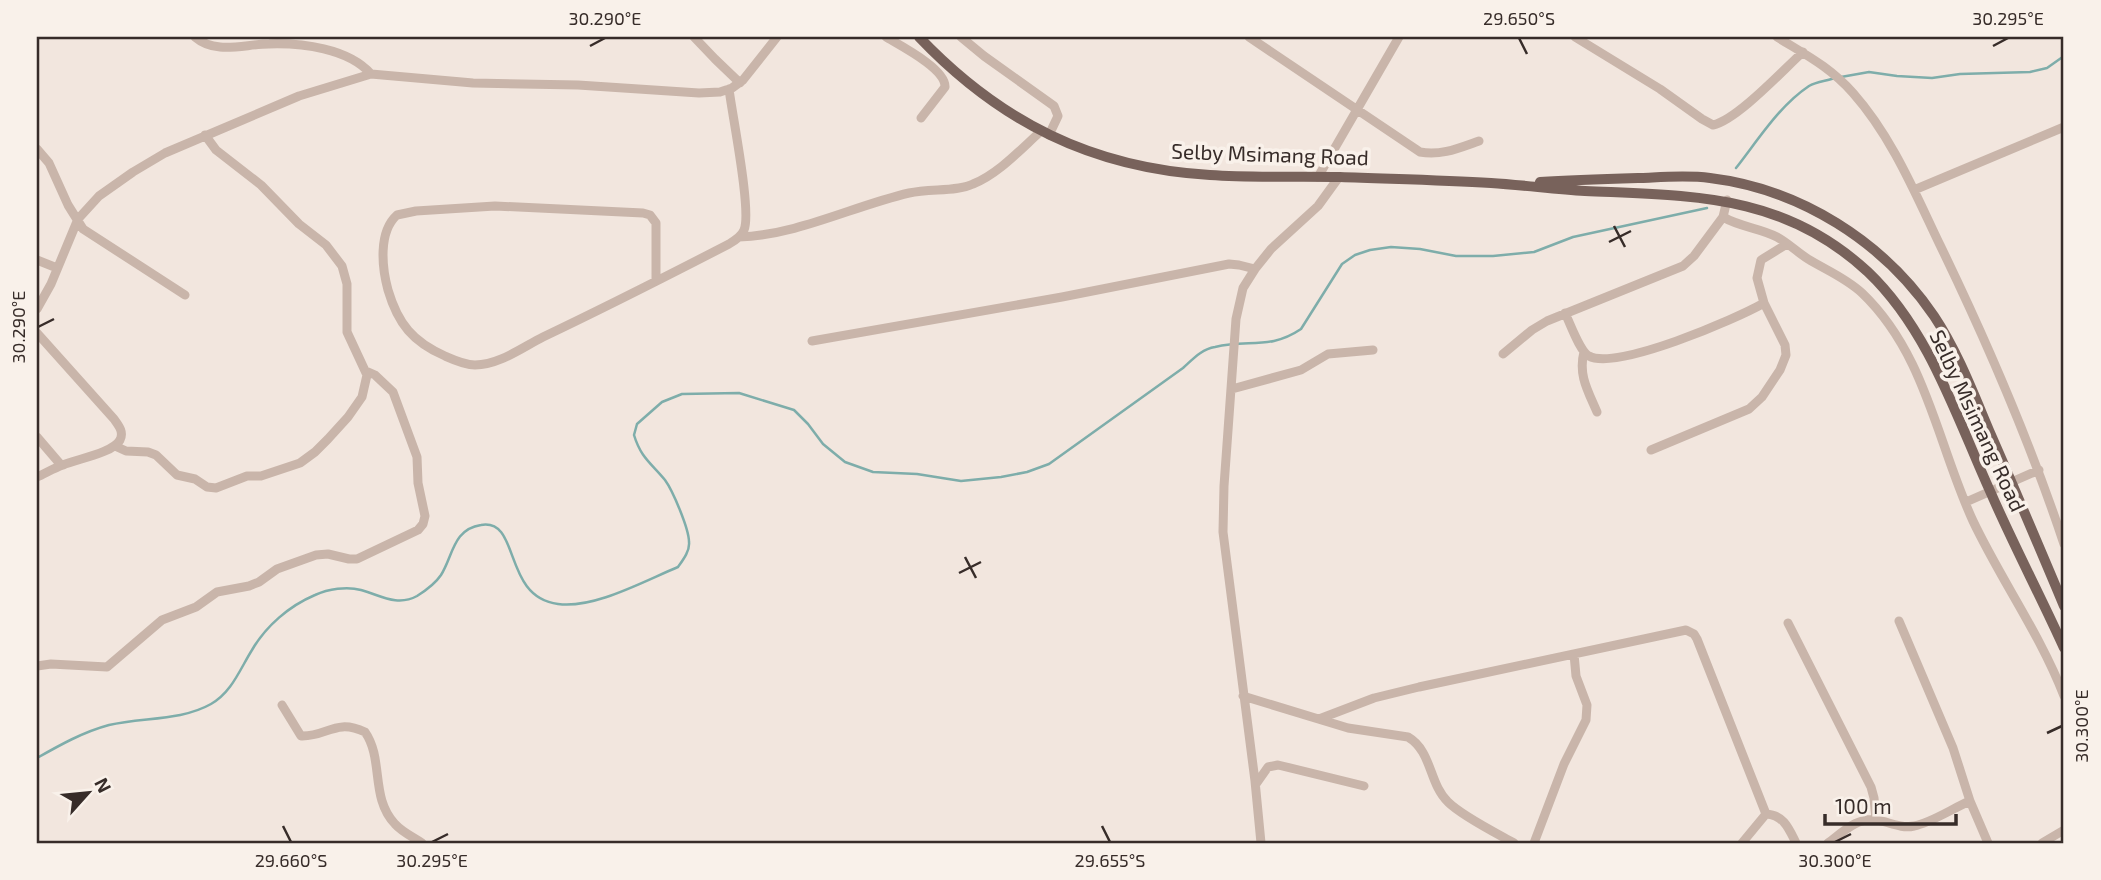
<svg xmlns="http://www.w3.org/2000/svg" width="2101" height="880" font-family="'Exo 2',sans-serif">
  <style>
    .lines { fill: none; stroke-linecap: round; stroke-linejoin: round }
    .stream { stroke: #7eadaa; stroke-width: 2.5 }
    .minor { stroke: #c9b5aa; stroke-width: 9 }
    .major { stroke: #78625b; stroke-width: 10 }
    .ticks { fill: none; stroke: #372c29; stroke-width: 2.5 }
    .labels { text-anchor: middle; stroke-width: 7; stroke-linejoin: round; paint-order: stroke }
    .street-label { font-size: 21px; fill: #372c29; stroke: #f9f1ea }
    .neatline { fill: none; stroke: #372c29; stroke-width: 2.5 }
    .ticks-label { font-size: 18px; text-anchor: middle; fill: #372c29 }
  </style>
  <rect width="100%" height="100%" fill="#f2e6de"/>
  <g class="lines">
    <path class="stream" d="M 1841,77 L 1869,72 L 1897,76 L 1932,78 L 1960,74 L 2030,72 L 2047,68 L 2064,56
      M 1736,168 C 1758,140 1779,106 1809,86 C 1816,82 1826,81 1835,78
      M 37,758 C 60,745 83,732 109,725 C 143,717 181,721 211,704 C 232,692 240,669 252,650 C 266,626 289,606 315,595 C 328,589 347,586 361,590 C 380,595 397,607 417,596 C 425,591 435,584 441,575 C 453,556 453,529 481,525 C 521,518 502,597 558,604 C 594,609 644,581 678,567 C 683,560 690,551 689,542 C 689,529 673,491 665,480 C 651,463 641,458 634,435 L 637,424 L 662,402 L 682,394 L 739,393 L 794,410 L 808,424 L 823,444 L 845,462 L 873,472 L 917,474 L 961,481 L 1001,477 L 1027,472 L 1049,464 L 1183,368 C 1193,359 1202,349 1215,347 C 1249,339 1270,350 1301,329 L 1342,264 L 1355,255 L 1370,250 L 1391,247 L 1420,249 L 1456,256 L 1493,256 L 1534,252 L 1573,237 L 1707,208"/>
    <path class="minor" d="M 195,37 C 216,55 244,44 269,44 C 302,43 348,48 371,74
      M 694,37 L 715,59 L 740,83
      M 886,37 C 901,46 946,69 945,87 L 921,118
      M 961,37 L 984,56 L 1054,106 L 1058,116 L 1049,135
      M 1249,37 L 1420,152 C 1441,156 1459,148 1479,141
      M 1575,37 L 1660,89 L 1702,119 L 1713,125 C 1737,120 1784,69 1803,52
      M 1777,37 C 1806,55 1830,67 1853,93 C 1892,137 1915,193 1940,245 C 1987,342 2030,442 2064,544
      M 37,149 L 49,163 L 68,205 L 83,229 L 185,295
      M 1318,177 L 1399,37
      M 1914,190 L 2064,127
      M 1723,217 C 1740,227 1760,228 1777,237 C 1788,243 1797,252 1808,259 C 1826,270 1846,278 1862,293 C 1926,354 1937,443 1973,521 C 2001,580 2040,634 2064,696
      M 739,237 C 798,235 853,206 909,193 C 930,188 956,192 973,184 C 998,174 1020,150 1040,132
      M 37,260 L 57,268
      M 656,281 L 656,223 L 650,215 L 643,213 L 495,206 L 416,211 L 397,215 C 378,232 382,268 388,290 C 398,324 413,342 445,356 C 454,360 465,365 475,365 C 499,365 523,347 543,337 C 606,307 667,276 729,244 C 734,241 742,236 744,230 C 752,212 732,114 729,89
      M 37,309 L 51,284 L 78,219 L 99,196 L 133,172 L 165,153 L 299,96 L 371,74 L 473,83 L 578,85 L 699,93 L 720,92 L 732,88 L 743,80 L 777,37
      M 1565,313 C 1570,323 1580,352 1589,356 C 1616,371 1736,319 1764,303
      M 37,333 L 114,419 C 119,426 124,432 120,440 C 113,453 77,459 63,465 C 54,468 46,473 37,477
      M 812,341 L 1062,297 L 1229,264 L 1239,265 L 1255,269
      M 1584,352 C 1578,375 1588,391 1597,412
      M 1503,354 L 1532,330 L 1547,321 L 1683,266 L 1694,256 L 1723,217 L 1727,200
      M 1232,389 L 1301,370 L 1328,354 L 1373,350
      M 37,437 L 61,465
      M 115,446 L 126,451 L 148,452 L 156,455 L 177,475 L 195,479 L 207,487 L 216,488 L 247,476 L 261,476 L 300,463 L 315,452 L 328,439 L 348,417 L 362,397 L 367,375 L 347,332 L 347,284 L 342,266 L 326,245 L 299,224 L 261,185 L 216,150 L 205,135
      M 1651,450 L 1749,409 L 1762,397 L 1780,370 L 1786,355 L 1785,345 L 1764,303 L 1757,278 L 1761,260 L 1787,244
      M 1966,502 L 2039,470
      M 1899,621 L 1953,748 L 1970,801
      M 1788,623 L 1871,787 L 1874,798 L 1876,819
      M 37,666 L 51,664 L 107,667 L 162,620 L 196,607 L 217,592 L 249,586 L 259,582 L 277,569 L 316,555 L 328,554 L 349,559 L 357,559 L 418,530 L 423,524 L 425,516 L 418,483 L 417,457 L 393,392 L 375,375 L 366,371
      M 1243,696 L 1348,728 L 1408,737 C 1432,751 1429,784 1448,802 C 1462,816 1496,833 1514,843
      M 282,705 L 301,736 C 327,737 335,718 365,732 C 384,759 370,798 395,824 C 402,832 413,837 422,843
      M 1319,719 L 1374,698 L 1419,687 L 1686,630 L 1694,634 L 1697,639 L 1766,814
      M 1256,784 L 1268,767 L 1278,765 L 1364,786
      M 1766,814 C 1784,815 1789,829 1796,843
      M 1261,843 L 1255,781 L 1223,532 L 1224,486 L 1236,319 L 1243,288 L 1255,269 L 1271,249 L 1318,206 L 1339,177
      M 1534,843 L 1564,764 L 1586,720 L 1587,705 L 1576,676 L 1574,654
      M 1742,843 L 1766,814
      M 1828,843 C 1842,833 1858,816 1877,820 C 1889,822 1901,829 1914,826 C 1931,823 1953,808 1970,801 L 1988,843
      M 2042,843 L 2064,830"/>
    <path class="major" d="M 919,37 C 1000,122 1092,168 1210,175 C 1253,178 1297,176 1340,177 C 1390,179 1441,180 1491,183 C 1522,185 1554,189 1585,191 C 1692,196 1783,193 1868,272 C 1929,330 1956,416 1990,491 C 2013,544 2040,595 2064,648
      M 1540,182 C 1574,180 1608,179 1641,178 C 1664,177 1687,175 1710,178 C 1800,189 1883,241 1934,316 C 1958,352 1974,395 1991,435 C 2016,492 2040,549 2064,606"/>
  </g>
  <path class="ticks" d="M 1519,38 L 1527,54M 590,46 L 605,38M 1993,46 L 2008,38M 1614,226 L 1625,247M 1609,242 L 1631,231M 38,327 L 54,319M 965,557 L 976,578M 959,573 L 981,562M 2047,733 L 2062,726M 283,826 L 291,842M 1102,826 L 1110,842M 432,842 L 448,834M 1835,842 L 1851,834"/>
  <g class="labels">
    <g class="street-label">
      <text transform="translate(1270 155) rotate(2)" y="7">Selby Msimang Road</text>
      <text transform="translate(1977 421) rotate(65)" y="7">Selby Msimang Road</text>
    </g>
  </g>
  <rect width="2101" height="880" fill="none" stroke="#f9f1ea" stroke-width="77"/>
  <g transform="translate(88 793) rotate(63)" stroke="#f9f1ea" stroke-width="5" paint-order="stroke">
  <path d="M0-5L12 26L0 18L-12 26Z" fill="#372c29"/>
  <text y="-10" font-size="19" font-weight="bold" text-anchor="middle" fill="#372c29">N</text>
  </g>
  <path d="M1825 814v10h131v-10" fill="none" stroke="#372c29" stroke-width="3.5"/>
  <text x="1835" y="814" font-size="21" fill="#372c29" stroke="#f9f1ea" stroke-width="5" paint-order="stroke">100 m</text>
  <rect x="38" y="38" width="2024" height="804" class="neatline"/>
  <g class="ticks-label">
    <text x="605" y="25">30.290°E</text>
    <text x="1519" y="25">29.650°S</text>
    <text x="2008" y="25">30.295°E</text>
    <text transform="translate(19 327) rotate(-90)" y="6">30.290°E</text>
    <text transform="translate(2082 726) rotate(-90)" y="6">30.300°E</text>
    <text x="291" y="867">29.660°S</text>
    <text x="432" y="867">30.295°E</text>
    <text x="1110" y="867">29.655°S</text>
    <text x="1835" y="867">30.300°E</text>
  </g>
</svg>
